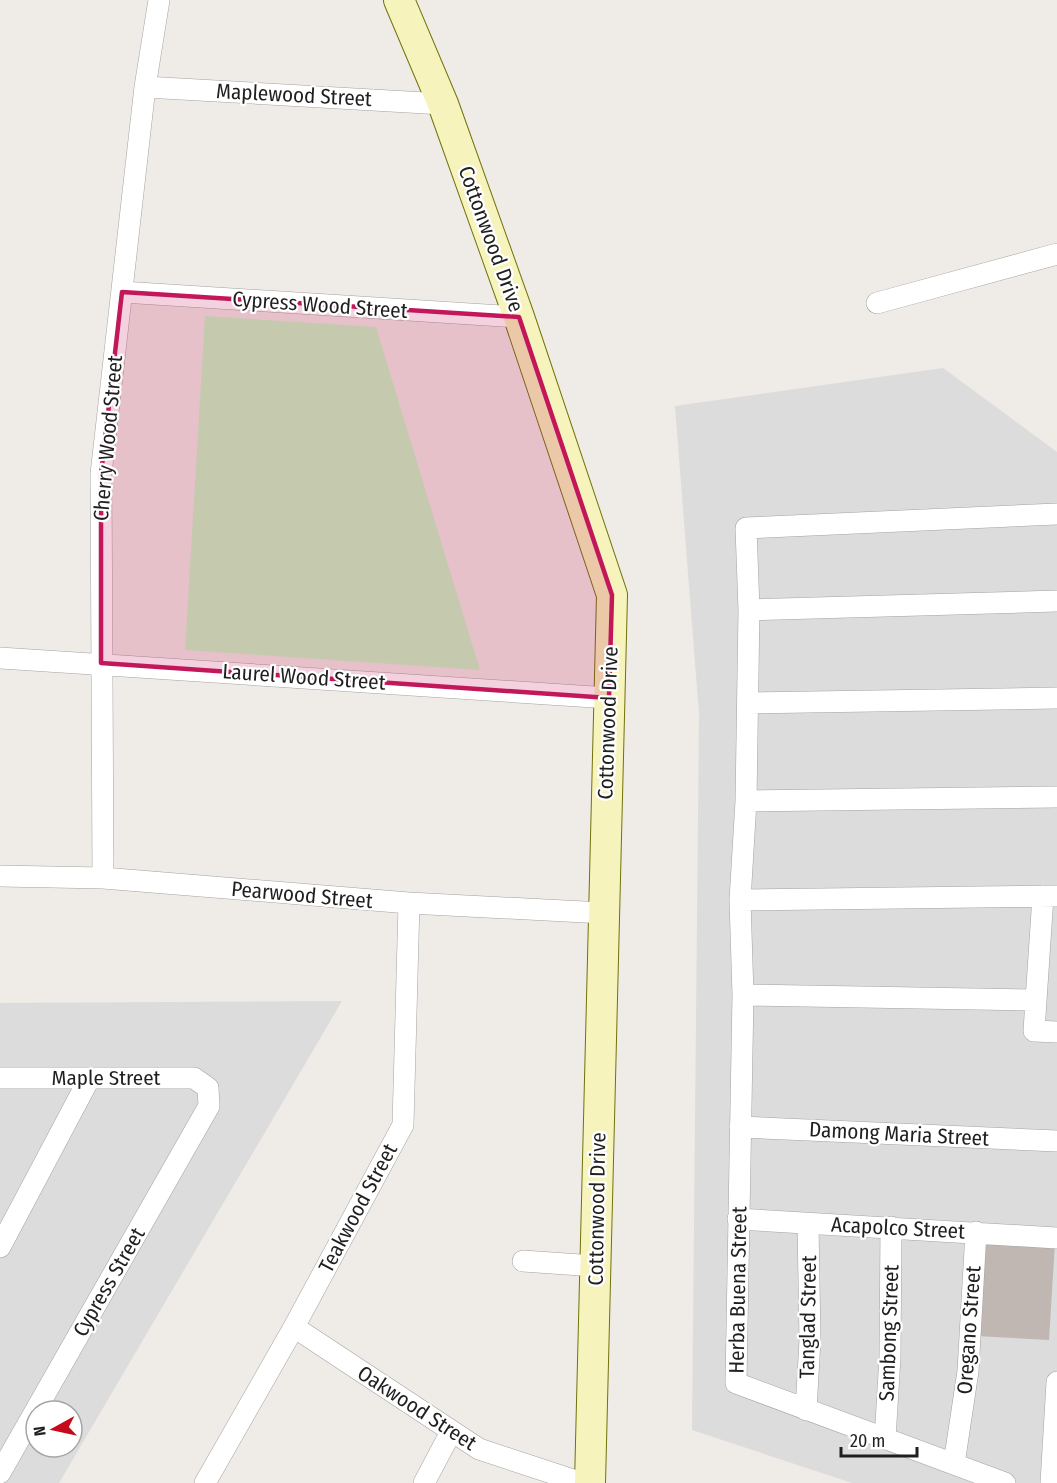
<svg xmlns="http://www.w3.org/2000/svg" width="1057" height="1483" font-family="'Fira Sans Condensed',sans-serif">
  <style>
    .residential { fill: #dddcdc; fill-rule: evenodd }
    .park { fill: #c6f7c5 }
    .building { fill: #c0b7b2 }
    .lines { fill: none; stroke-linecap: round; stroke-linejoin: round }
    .street-casing { stroke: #a3a3a3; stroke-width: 22 }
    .secondary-casing { stroke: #70720a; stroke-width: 32 }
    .street { stroke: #fff; stroke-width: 21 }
    .secondary { stroke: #f6f4bc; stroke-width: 30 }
    .marked { fill: #c2185b; fill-opacity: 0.2; stroke: #c2185b; stroke-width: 4.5; stroke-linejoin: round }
    .labels { text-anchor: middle; stroke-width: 4.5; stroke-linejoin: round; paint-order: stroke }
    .street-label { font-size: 21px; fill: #1f1f1f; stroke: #fff }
  </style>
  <rect width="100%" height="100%" fill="#efebe6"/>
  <path class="residential" d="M 943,368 L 1057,452 L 1057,1483 L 852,1483 L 692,1430 L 699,714 L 675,406 Z
    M 342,1001 L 59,1483 L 0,1483 L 0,1003 ZM 36,1411 L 72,1411 L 72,1447 L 36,1447 Z"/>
  <path class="park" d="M 205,316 L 376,327 L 480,670 L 185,650 Z"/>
  <path class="building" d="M 981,1239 L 1055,1243 L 1049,1340 L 977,1336 Z"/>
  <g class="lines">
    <defs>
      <path id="street" d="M 145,87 L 443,104
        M 122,292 L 519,317
        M 877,303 L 1057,254
        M 749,610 L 1057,601
        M 0,658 L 609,698
        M 748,703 L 1057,698
        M 746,801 L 1057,797
        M 0,876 L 103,878 L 409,903 L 604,913
        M 103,878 L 101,474 L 145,87 L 159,0
        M 1043,896 L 1034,1031 L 1057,1032
        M 740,900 L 1057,896
        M 743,995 L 1035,1000
        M 0,1078 L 194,1078 L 208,1088 L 209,1106 L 0,1473
        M 740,1127 L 1057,1141
        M 738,1219 L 1057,1238
        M 0,1247 L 89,1079
        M 523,1261 L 595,1266
        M 294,1327 L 479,1449 L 582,1483
        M 806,1410 L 810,1340 L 808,1224
        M 885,1439 L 890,1357 L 891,1227
        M 954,1464 L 968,1371 L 976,1232
        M 205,1483 L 294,1327 L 403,1125 L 409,903
        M 424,1483 L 451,1432
        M 1005,1483 L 736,1383 L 743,995 L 740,900 L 746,801 L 749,610 L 746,528 L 1057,514
        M 1051,1483 L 1057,1382"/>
      <path id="secondary" d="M 399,0 L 443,104 L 519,317 L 612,595 L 590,1483"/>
    </defs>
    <use href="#street" class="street-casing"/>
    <use href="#secondary" class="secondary-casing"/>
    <use href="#street" class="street"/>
    <use href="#secondary" class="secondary"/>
  </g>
  <path class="marked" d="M 122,292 L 519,317 L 612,595 L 609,698 L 101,663 L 101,474 Z"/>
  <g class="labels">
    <g class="street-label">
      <text transform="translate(294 95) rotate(3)" y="7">Maplewood Street</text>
      <text transform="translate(491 239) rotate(70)" y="7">Cottonwood Drive</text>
      <text transform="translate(320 305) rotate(4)" y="7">Cypress Wood Street</text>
      <text transform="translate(108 438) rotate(-85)" y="7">Cherry Wood Street</text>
      <text transform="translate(304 677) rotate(4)" y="7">Laurel Wood Street</text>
      <text transform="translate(608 723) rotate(-88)" y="7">Cottonwood Drive</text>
      <text transform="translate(302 895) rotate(5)" y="7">Pearwood Street</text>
      <text x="106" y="1085">Maple Street</text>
      <text transform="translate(899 1134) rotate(3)" y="7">Damong Maria Street</text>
      <text transform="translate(358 1208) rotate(-62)" y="7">Teakwood Street</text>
      <text transform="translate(597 1209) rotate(-89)" y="7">Cottonwood Drive</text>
      <text transform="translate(898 1228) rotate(3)" y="7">Acapolco Street</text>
      <text transform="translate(109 1282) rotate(-60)" y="7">Cypress Street</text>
      <text transform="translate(738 1290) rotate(-89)" y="7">Herba Buena Street</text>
      <text transform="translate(808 1317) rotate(-89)" y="7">Tanglad Street</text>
      <text transform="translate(969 1330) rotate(-86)" y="7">Oregano Street</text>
      <text transform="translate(889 1333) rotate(-88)" y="7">Sambong Street</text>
      <text transform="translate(417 1408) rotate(33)" y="7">Oakwood Street</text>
    </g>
  </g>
  <g transform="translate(54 1429) rotate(262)"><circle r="28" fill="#ffffff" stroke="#a5a5a5" stroke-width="1.5"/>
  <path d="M0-4.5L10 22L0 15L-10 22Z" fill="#c40a1b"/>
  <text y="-9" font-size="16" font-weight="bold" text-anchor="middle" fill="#1f1f1f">N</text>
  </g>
  <path d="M841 1447v9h76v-9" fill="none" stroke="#1f1f1f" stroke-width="3"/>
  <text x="850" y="1447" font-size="18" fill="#1f1f1f" stroke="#ffffff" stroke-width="4.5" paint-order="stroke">20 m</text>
</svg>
